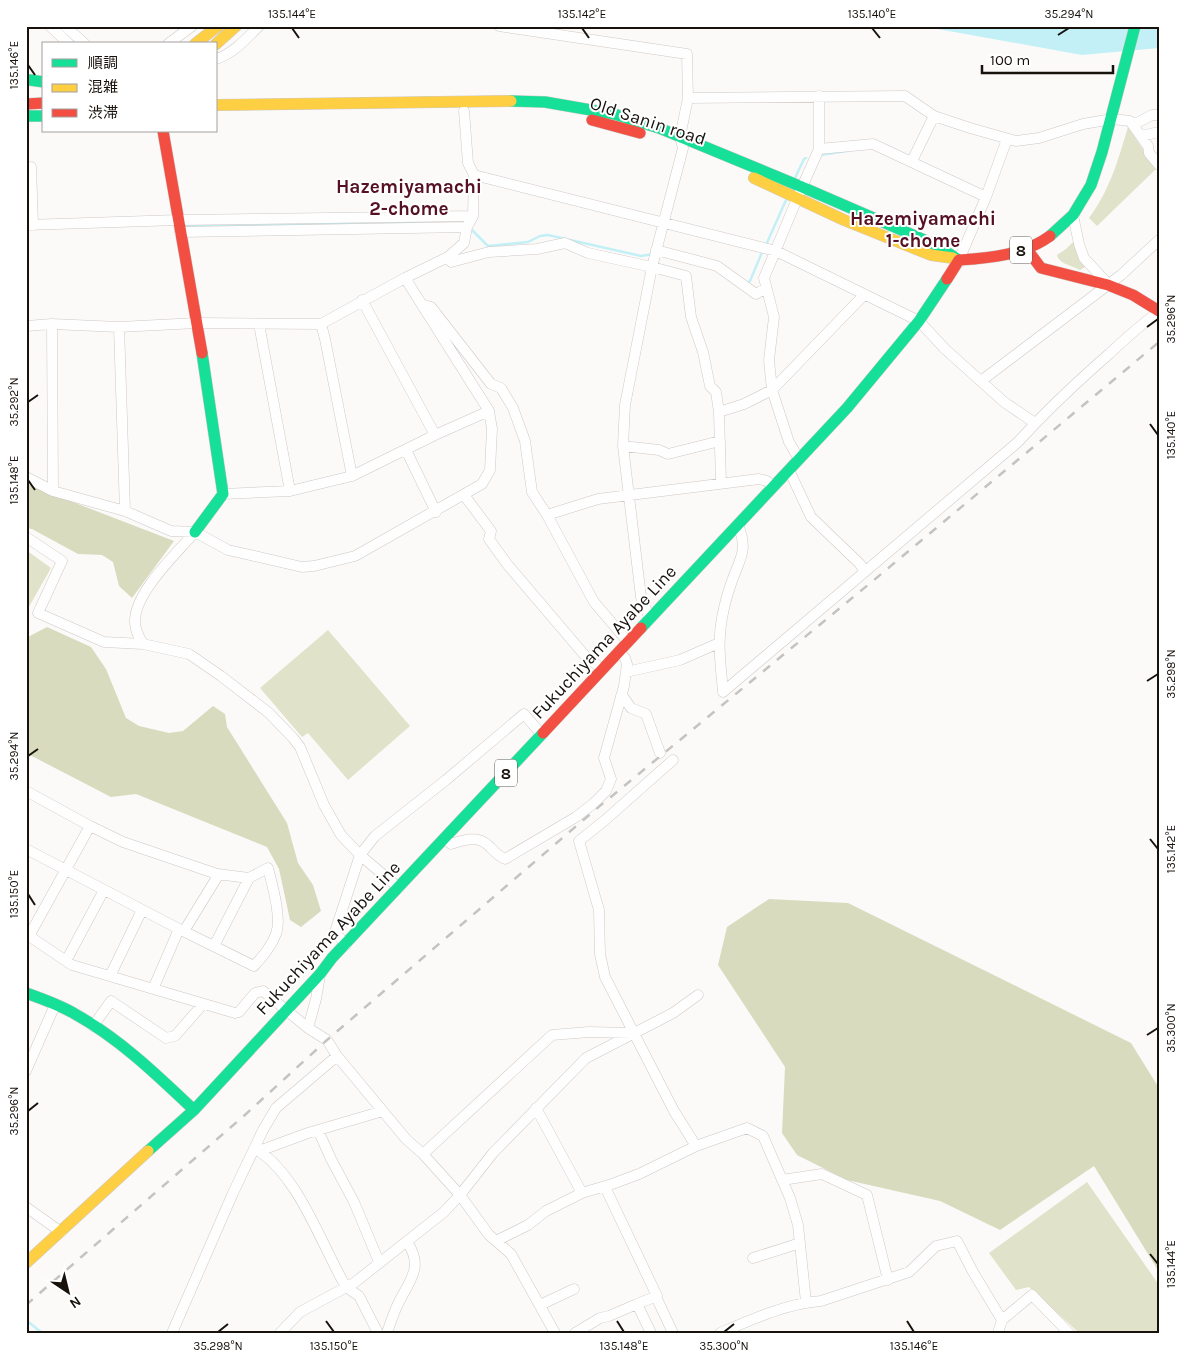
<svg xmlns="http://www.w3.org/2000/svg" width="1185" height="1359" font-family="Karla,'Noto Sans JP',sans-serif">
  <style>
    .green { fill: #e0e2c9 }
    .forest { fill: #d8dbbe }
    .water { fill: #c2f0f6 }
    .lines { fill: none; stroke-linecap: round; stroke-linejoin: round }
    .stream { stroke: #c2f0f6; stroke-width: 2.5 }
    .street-casing { stroke: #cdc8c5; stroke-width: 11 }
    .fast-casing { stroke: #cdc8c5; stroke-width: 12 }
    .slow-casing { stroke: #cdc8c5; stroke-width: 12 }
    .jam-casing { stroke: #cdc8c5; stroke-width: 12 }
    .street { stroke: #fffefe; stroke-width: 10 }
    .fast { stroke: #16e098; stroke-width: 11 }
    .slow { stroke: #ffcf43; stroke-width: 11 }
    .jam { stroke: #f24e42; stroke-width: 11 }
    .rail { stroke: #c4c3c2; stroke-width: 2.5; stroke-dasharray: 9 9; stroke-linecap: butt }
    .ticks { fill: none; stroke: #18120d; stroke-width: 2 }
    .labels { text-anchor: middle; stroke-width: 4; stroke-linejoin: round; paint-order: stroke }
    .shield { fill: #fff; stroke: #5d5956; stroke-width: 1 }
    .shield-label { font-size: 16px; font-weight: bold; fill: #18120d }
    .street-label { font-size: 18px; fill: #18120d; stroke: #fff }
    .neighbourhood-label { font-size: 19px; font-weight: bold; fill: #551022; stroke: #fff }
    .neatline { fill: none; stroke: #18120d; stroke-width: 2 }
    .ticks-label { font-size: 12px; text-anchor: middle; fill: #18120d }
  </style>
  <rect width="100%" height="100%" fill="#fcfaf8"/>
  <path class="green" d="M 1128,127 L 1156,169 L 1097,226 L 1089,218 C 1110,190 1118,160 1128,127 Z
    M 1074,241 L 1085,267 L 1080,270 C 1072,266 1058,263 1057,255 L 1066,249 Z
    M 26,550 L 51,568 L 26,612 Z
    M 328,630 L 410,726 L 348,780 L 308,733 L 302,737 L 260,688 Z
    M 1087,1182 L 1159,1285 L 1159,1333 L 1079,1333 L 1029,1287 L 1016,1290 L 989,1253 Z"/>
  <path class="forest" d="M 26,484 L 174,541 L 132,598 L 119,586 L 113,562 L 102,555 L 78,554 L 32,529 L 26,528 Z
    M 47,627 L 91,647 L 106,669 L 126,718 L 139,726 L 169,733 L 183,731 L 213,706 L 225,714 L 227,727 L 287,823 L 298,863 L 313,885 L 321,911 L 301,927 L 290,920 L 279,869 L 267,847 L 136,794 L 111,797 L 26,753 L 26,638 Z
    M 769,899 L 848,903 L 1131,1043 L 1159,1088 L 1159,1272 L 1094,1166 L 1000,1230 L 940,1201 L 847,1180 L 797,1155 L 782,1133 L 785,1067 L 718,965 L 727,927 Z"/>
  <path class="water" d="M 921,26 L 1159,26 L 1159,48 L 1082,55 Z"/>
  <g class="lines">
    <path class="stream" d="M 820,155 L 847,151
      M 795,178 L 804,159 L 806,158
      M 186,226 L 463,222 L 466,224
      M 470,228 L 488,246 L 528,242 L 540,236 L 548,235 L 641,256 L 653,254
      M 766,245 L 786,200
      M 746,282 L 747,283 L 750,281 L 763,250
      M 26,1320 L 42,1333"/>
    <defs>
      <path id="street" d="M 50,26 L 69,44
        M 65,26 L 85,44
        M 499,26 L 687,54 L 688,98 L 680,137 L 683,148 L 652,267 L 625,405 L 623,446 L 641,597 L 650,619
        M 168,44 L 192,26
        M 216,59 C 233,54 247,38 259,26
        M 688,98 L 905,96 L 934,116 L 970,128 L 1016,141 L 1039,138 L 1083,124 L 1112,119 L 1130,121 L 1148,146 L 1149,153 L 1159,165
        M 1133,125 L 1152,115 L 1159,115
        M 1141,136 L 1159,132
        M 819,149 L 873,144 L 986,197
        M 912,161 L 934,116
        M 31,167 L 33,225
        M 474,175 L 776,251 L 919,321 L 945,349 L 1004,402 L 1035,423
        M 1073,215 L 1079,244 L 1084,258 L 1108,284
        M 26,225 L 178,220 L 473,216
        M 180,232 L 467,227
        M 656,250 L 717,266 L 756,294 L 766,288
        M 448,257 L 451,262 L 489,252 L 537,249 L 565,243 L 588,253 L 652,267 L 686,276 L 691,317 L 703,352 L 710,386 L 716,392 L 719,412
        M 959,260 L 986,197 L 1007,139
        M 362,300 L 435,435
        M 424,305 L 431,307 L 491,384 L 501,388 L 513,408 L 525,441 L 532,492 L 547,515 L 594,602 L 628,642
        M 52,324 L 53,491
        M 259,324 L 290,491
        M 321,324 L 325,339 L 352,476
        M 26,326 L 52,324 L 119,327 L 197,323 L 321,324 L 405,278 L 448,257 L 464,243 L 467,227 L 473,216 L 474,175 L 468,163 L 464,111
        M 119,327 L 125,511
        M 981,381 L 1121,275 L 1159,240
        M 623,446 L 659,450 L 668,454 L 720,441
        M 406,450 L 436,512
        M 799,459 L 789,442 L 772,390 L 769,360 L 774,317 L 764,278 L 802,187 L 819,149 L 819,96
        M 789,470 L 811,517 L 860,564 L 865,572
        M 26,477 L 53,491 L 125,511 L 171,531 L 195,532 L 228,550 L 302,567 L 314,566 L 355,556 L 482,484 L 490,470 L 492,429 L 489,411 L 405,278
        M 721,483 L 719,412 L 744,404 L 772,390 L 864,295
        M 223,494 L 290,491 L 352,476 L 435,435 L 489,411
        M 464,495 L 491,531 L 489,539 L 507,564 L 587,658 L 596,664
        M 547,515 L 598,499 L 759,479 L 767,481 L 773,487
        M 738,525 C 749,552 739,559 731,584 C 727,595 724,607 722,618 C 717,643 721,667 723,692 L 1018,442 C 1046,411 1077,382 1109,354 C 1125,339 1141,324 1159,312
        M 26,537 L 62,561 L 38,613 L 104,642 L 143,644 L 189,654 L 221,676 L 269,713 L 293,738 L 300,747 L 324,805 L 341,835 L 360,855 L 399,888
        M 143,644 C 139,637 135,631 135,622 C 134,593 176,554 195,532
        M 626,672 L 680,660 L 719,643
        M 621,696 L 624,698 L 631,708 L 646,714 L 660,753
        M 673,760 L 604,821 L 579,841 L 599,910 L 600,954 L 605,977 L 674,1111 L 696,1146
        M 26,791 L 90,826
        M 445,838 L 451,844 C 464,840 478,835 489,846 C 494,851 498,856 505,859 L 576,817 L 594,803 L 606,791 L 611,779 L 604,758 L 624,686 L 627,664 L 625,658 L 619,652
        M 26,849 L 179,929 L 153,989
        M 184,931 L 219,874
        M 26,934 L 72,965 L 235,1013 L 239,1012 L 255,993 L 263,991 L 308,1028 L 327,1040 L 337,1056 L 406,1139 L 423,1154 L 460,1195 L 489,1235 L 511,1254 L 555,1333
        M 29,936 L 90,826 L 123,842 L 217,874 L 249,878 L 268,868 C 272,884 282,918 276,934 C 271,947 263,956 254,966 L 179,929
        M 346,945 L 335,932 L 360,855 L 375,836 L 446,780 L 524,714 L 542,735
        M 214,946 L 249,878
        M 66,961 L 104,890
        M 110,976 L 142,910
        M 93,1026 L 111,1001 L 166,1038 L 175,1036 L 203,1004
        M 308,1028 L 316,999 L 320,975
        M 26,1071 L 55,1005
        M 536,1108 L 582,1193
        M 318,1130 L 331,1159 L 354,1202 L 379,1262
        M 254,1149 L 259,1151 L 308,1133 L 383,1111
        M 259,1151 C 300,1179 321,1244 346,1287 L 359,1296 L 378,1333
        M 423,1154 L 552,1035 L 589,1032 L 632,1033
        M 782,1180 L 822,1174 L 867,1195 L 888,1280
        M 605,1187 L 657,1296 L 637,1304 L 651,1333
        M 26,1207 L 61,1232
        M 496,1241 L 528,1225 L 546,1211 L 582,1193 L 612,1184 L 639,1174 L 696,1146 L 747,1128 L 763,1136 L 790,1198 L 798,1225 L 806,1302
        M 753,1258 L 800,1243
        M 658,1301 L 673,1333
        M 540,1305 L 574,1289
        M 172,1333 L 233,1193 L 263,1130 L 276,1108 L 337,1056
        M 280,1333 L 300,1312 L 354,1283 L 444,1212 L 460,1195 L 493,1153 L 586,1058 L 673,1013 L 698,995
        M 387,1333 C 390,1324 393,1315 397,1306 C 408,1282 425,1268 407,1242
        M 575,1333 L 600,1318 L 609,1316 L 637,1304
        M 720,1333 C 750,1320 788,1303 821,1301 L 909,1272 L 936,1246 L 957,1241 L 973,1272 L 1002,1320 L 1032,1295 L 1069,1333
        M 998,1333 L 1002,1320"/>
      <path id="fast" d="M 26,80 L 30,80
        M 30,80 L 44,82
        M 511,101 L 545,102 L 614,114 L 659,128 L 802,187 L 936,245 L 959,260
        M 26,116 L 44,116
        M 1050,236 L 1073,215 L 1091,185 L 1102,152 L 1135,26
        M 195,532 L 223,494 L 202,353
        M 641,628 L 847,408 L 919,321 L 947,279
        M 26,993 C 43,999 60,1005 75,1014 C 120,1039 157,1075 194,1110
        M 148,1151 L 194,1110 L 320,974 L 332,958 L 543,733"/>
      <path id="slow" d="M 195,44 L 218,26
        M 216,44 L 236,26
        M 216,105 L 511,101
        M 754,178 L 844,220 L 931,255 L 953,258
        M 26,1263 L 148,1151"/>
      <path id="jam" d="M 26,104 L 44,103
        M 592,120 L 640,133
        M 163,131 L 202,353
        M 1026,248 L 1041,268 L 1108,285 L 1133,295 L 1159,311
        M 947,279 L 959,260 C 990,258 1024,255 1050,236
        M 543,733 L 641,628"/>
    </defs>
    <use href="#street" class="street-casing"/>
    <use href="#fast" class="fast-casing"/>
    <use href="#slow" class="slow-casing"/>
    <use href="#jam" class="jam-casing"/>
    <use href="#street" class="street"/>
    <use href="#fast" class="fast"/>
    <use href="#slow" class="slow"/>
    <use href="#jam" class="jam"/>
    <path class="rail" d="M 26,1305 L 246,1114 L 327,1040 L 595,810 L 874,580 L 1159,342"/>
  </g>
  <path class="ticks" d="M 292,28 L 299,38M 582,28 L 589,38M 872,28 L 880,38M 1058,35 L 1069,28M 28,65 L 35,75M 1147,327 L 1158,319M 28,402 L 38,395M 1150,424 L 1158,435M 28,480 L 35,490M 1147,681 L 1158,674M 28,756 L 38,749M 1150,839 L 1158,849M 28,894 L 35,905M 1147,1035 L 1158,1028M 28,1111 L 38,1103M 1150,1254 L 1158,1264M 326,1321 L 334,1332M 617,1321 L 624,1332M 907,1321 L 914,1332M 218,1332 L 228,1324M 724,1332 L 734,1324"/>
  <g class="labels">
    <g class="shield">
      <rect x="1010" y="236.5" width="22" height="27" rx="4"/>
      <rect x="495" y="759.5" width="22" height="27" rx="4"/>
    </g>
    <g class="shield-label">
      <text x="1021" y="256">8</text>
      <text x="506" y="779">8</text>
    </g>
    <g class="street-label">
      <text transform="translate(648 121) rotate(18)" y="6">Old Sanin road</text>
      <text transform="translate(604 642) rotate(-47)" y="6">Fukuchiyama Ayabe Line</text>
      <text transform="translate(328 938) rotate(-47)" y="6">Fukuchiyama Ayabe Line</text>
    </g>
    <g class="neighbourhood-label">
      <text x="409" y="193">Hazemiyamachi<tspan x="409" dy="22">2-chome</tspan></text>
      <text x="923" y="225">Hazemiyamachi<tspan x="923" dy="22">1-chome</tspan></text>
    </g>
  </g>
  <rect width="1185" height="1359" fill="none" stroke="#ffffff" stroke-width="55"/>
  <rect x="42" y="42" width="175" height="90" fill="#ffffff" stroke="#a3a09e"/>
  <rect x="52" y="59" width="25" height="8" fill="#16e098" stroke="#a3a09e"/>
  <text x="88" y="68" font-size="15" fill="#18120d">順調</text>
  <rect x="52" y="84" width="25" height="8" fill="#ffcf43" stroke="#a3a09e"/>
  <text x="88" y="92" font-size="15" fill="#18120d">混雑</text>
  <rect x="52" y="109" width="25" height="8" fill="#f24e42" stroke="#a3a09e"/>
  <text x="88" y="118" font-size="15" fill="#18120d">渋滞</text>
  <g transform="translate(68 1292) rotate(145)" stroke="#ffffff" stroke-width="4" paint-order="stroke">
  <path d="M0-4L9 19L0 12L-9 19Z" fill="#18120d"/>
  <text y="-8" font-size="14" font-weight="bold" text-anchor="middle" fill="#18120d">N</text>
  </g>
  <path d="M982 65v8h131v-8" fill="none" stroke="#18120d" stroke-width="2.5"/>
  <text x="990" y="65" font-size="15" fill="#18120d" stroke="#ffffff" stroke-width="4" paint-order="stroke">100 m</text>
  <rect x="28" y="28" width="1130" height="1304" class="neatline"/>
  <g class="ticks-label">
    <text x="292" y="18">135.144°E</text>
    <text x="582" y="18">135.142°E</text>
    <text x="872" y="18">135.140°E</text>
    <text x="1069" y="18">35.294°N</text>
    <text transform="translate(14 65) rotate(-90)" y="4">135.146°E</text>
    <text transform="translate(1171 319) rotate(-90)" y="4">35.296°N</text>
    <text transform="translate(14 402) rotate(-90)" y="4">35.292°N</text>
    <text transform="translate(1171 435) rotate(-90)" y="4">135.140°E</text>
    <text transform="translate(14 480) rotate(-90)" y="4">135.148°E</text>
    <text transform="translate(1171 674) rotate(-90)" y="4">35.298°N</text>
    <text transform="translate(14 756) rotate(-90)" y="4">35.294°N</text>
    <text transform="translate(1171 849) rotate(-90)" y="4">135.142°E</text>
    <text transform="translate(14 894) rotate(-90)" y="4">135.150°E</text>
    <text transform="translate(1171 1028) rotate(-90)" y="4">35.300°N</text>
    <text transform="translate(14 1111) rotate(-90)" y="4">35.296°N</text>
    <text transform="translate(1171 1264) rotate(-90)" y="4">135.144°E</text>
    <text x="218" y="1350">35.298°N</text>
    <text x="334" y="1350">135.150°E</text>
    <text x="624" y="1350">135.148°E</text>
    <text x="724" y="1350">35.300°N</text>
    <text x="914" y="1350">135.146°E</text>
  </g>
</svg>
